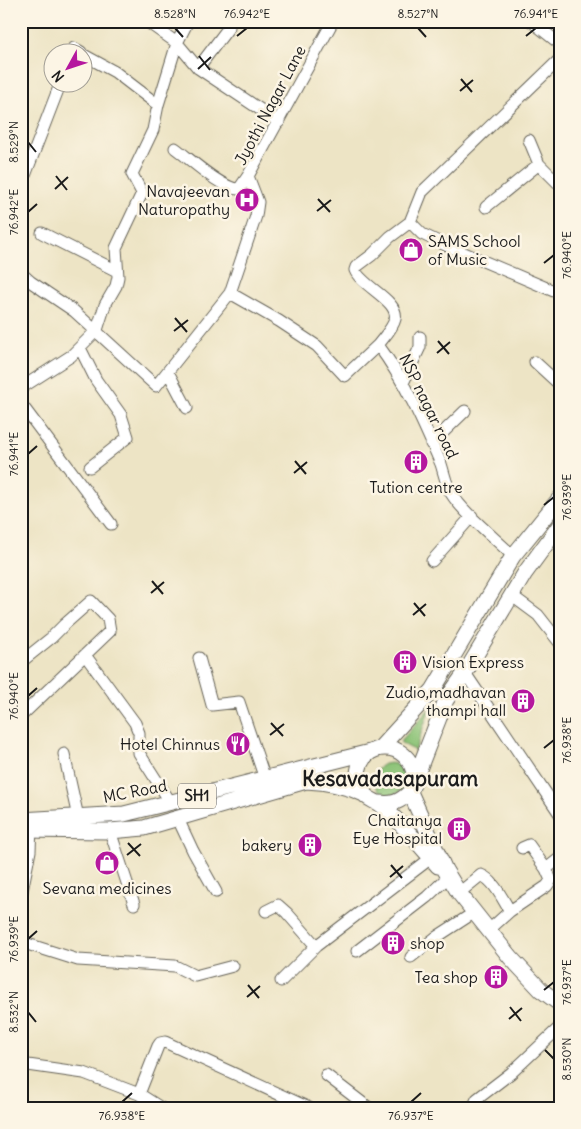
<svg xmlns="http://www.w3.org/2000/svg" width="581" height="1129" font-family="Delius,sans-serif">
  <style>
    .green { fill: #8cc377; stroke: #54704a }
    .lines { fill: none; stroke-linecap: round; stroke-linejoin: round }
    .minor-casing { stroke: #656257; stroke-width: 13 }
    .major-casing { stroke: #656257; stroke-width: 17 }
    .minor { stroke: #fff; stroke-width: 11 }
    .major { stroke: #fff; stroke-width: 15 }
    .ticks { fill: none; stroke: #1c1c1c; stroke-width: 2 }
    .labels { text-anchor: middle; stroke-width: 5; stroke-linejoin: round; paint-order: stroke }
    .shield { fill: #fcf5e5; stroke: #5f5d58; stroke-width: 1 }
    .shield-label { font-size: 15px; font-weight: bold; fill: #1c1c1c }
    .street-label { font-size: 16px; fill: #1c1c1c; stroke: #fcf5e5 }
    .poi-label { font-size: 16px; fill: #1c1c1c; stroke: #fcf5e5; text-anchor: end }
    .district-label { font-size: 21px; font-weight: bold; fill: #1c1c1c; stroke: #fcf5e5 }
    .neatline { fill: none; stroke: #1c1c1c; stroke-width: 2 }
    .ticks-label { font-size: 12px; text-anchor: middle; fill: #1c1c1c }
  </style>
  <rect width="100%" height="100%" fill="#fcf5e5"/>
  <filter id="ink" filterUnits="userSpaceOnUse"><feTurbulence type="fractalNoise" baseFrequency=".02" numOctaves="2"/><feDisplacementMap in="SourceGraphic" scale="10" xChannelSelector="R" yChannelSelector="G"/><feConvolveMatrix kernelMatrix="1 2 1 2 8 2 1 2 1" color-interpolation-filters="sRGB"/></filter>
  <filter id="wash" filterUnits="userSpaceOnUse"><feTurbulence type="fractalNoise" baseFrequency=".0096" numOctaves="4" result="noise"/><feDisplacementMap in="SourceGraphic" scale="20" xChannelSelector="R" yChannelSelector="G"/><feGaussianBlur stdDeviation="1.12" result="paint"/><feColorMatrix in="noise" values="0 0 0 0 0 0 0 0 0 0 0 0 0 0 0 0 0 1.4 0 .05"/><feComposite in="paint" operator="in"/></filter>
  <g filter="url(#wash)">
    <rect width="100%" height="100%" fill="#ede4c5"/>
    <path class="green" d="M 430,708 L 415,751 L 400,742 Z
      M374 779a16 16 0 1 1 32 0a16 16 0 1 1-32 0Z"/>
  </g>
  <g filter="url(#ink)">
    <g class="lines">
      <defs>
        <path id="minor" d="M 146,21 L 177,43 L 198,68 L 279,122
          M 333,21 L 248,176 L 258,202 L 256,216 L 230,293 L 279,321 L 317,346 L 345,376 L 378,345 C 405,381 423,422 441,464 C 444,473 446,484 451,493 C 464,514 495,538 513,556
          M 531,21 L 560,44
          M 72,52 L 74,48 L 81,52
          M 82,54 L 115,72 L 158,105
          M 198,68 L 229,27
          M 529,140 L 539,164 L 560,185
          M 175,148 C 189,158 223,190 239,189 L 248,176
          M 21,186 L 61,82
          M 486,207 L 539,164
          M 410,222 L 422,234 L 443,244 L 556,292 L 560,291
          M 42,233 L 117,271
          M 21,273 L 31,282 L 74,311 L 156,386 L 230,293
          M 378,345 C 384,337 393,328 395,319 C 400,301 361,286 355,270 L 356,267 L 372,255 L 390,237 L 410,222 L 422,192 L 560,59
          M 80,348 L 96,380 L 121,415 L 128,437 L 90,467
          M 535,362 L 560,385
          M 168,372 L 187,408
          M 403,383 L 420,347 L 420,337
          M 21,388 L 71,356 L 97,330 L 105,305 L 116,286 L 118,277 L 116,248 L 142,193 L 132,174 L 153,130 L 158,105 L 177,43 L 188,21
          M 21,404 L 111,524
          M 431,444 L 465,411
          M 432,561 L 472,516
          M 511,595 L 538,615 L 560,643
          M 85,655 L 135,723 L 139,733 L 139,753 L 171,803
          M 199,658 L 212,705 L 239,702 L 265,779
          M 21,662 L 51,638 L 65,624 L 91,601 L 108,619 L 110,631 L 21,716
          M 465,673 L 560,814
          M 64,754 L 78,817
          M 178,819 L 193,851 L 216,892
          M 110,831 L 134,904
          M 546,869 L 560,858
          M 459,893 L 481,875 C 494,880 503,900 510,911
          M 21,896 L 30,851 L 31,824
          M 266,911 L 278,905 L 287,913 L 316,946
          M 489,930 L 510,911 L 547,886 L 551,880 L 546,869 L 529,845 L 522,848
          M 21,942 L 78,960 L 175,966 L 195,976 L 233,966
          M 357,951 L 427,897 L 448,877
          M 411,957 L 435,938 L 475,912
          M 281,981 L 316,946 L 431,858
          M 21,1064 L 84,1073 L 139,1094 L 161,1108
          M 326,1075 L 369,1108
          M 139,1094 L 158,1046 L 160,1043 L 165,1042 L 309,1108
          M 473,1108 L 477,1099 L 511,1073 L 560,1027"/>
        <path id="major" d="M 380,748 L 433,690 L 513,556 L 560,498
          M 415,778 C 410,737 359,740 358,775 C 358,781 361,791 366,796 C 370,800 375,801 379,804 C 399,819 421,847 438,866
          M 410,792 L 445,870 L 459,893 L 510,957 L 541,990 L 560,1004
          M 379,803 C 392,805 400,802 410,792 L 446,700 L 465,673 L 525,573 L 560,525
          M 21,820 L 124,814 L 370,752
          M 21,830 L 110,831 L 144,828 L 306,781 C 327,782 345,785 364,794"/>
      </defs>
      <use href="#minor" class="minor-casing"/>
      <use href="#major" class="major-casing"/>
      <use href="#minor" class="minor"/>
      <use href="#major" class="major"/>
    </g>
  </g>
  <path class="ticks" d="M 175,28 L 183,37M 418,28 L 426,37M 237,36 L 247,28M 526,36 L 536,28M 199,56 L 210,70M 198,69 L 211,57M 461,79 L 472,92M 460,91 L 473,80M 28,142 L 36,152M 56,176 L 67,190M 55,189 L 68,177M 318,199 L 330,212M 317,211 L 331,200M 28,212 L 37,204M 544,263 L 554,255M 175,318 L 187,332M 174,331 L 188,320M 438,341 L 449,354M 437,353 L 450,342M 28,454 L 37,446M 295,461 L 306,474M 294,473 L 307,462M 544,505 L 554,497M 152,581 L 163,594M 151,593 L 164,582M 414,603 L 425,616M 413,615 L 426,604M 28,696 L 37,688M 271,723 L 283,736M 270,735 L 284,724M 544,748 L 554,740M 128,843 L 140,856M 127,855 L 141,844M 391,865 L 402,878M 390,877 L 403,866M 28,939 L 37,931M 248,985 L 259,998M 544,990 L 554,982M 247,997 L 260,986M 510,1007 L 521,1021M 28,1012 L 36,1022M 509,1019 L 522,1008M 545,1050 L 554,1059M 122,1102 L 132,1093M 411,1102 L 421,1093"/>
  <defs>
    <symbol id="hospital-disc" viewBox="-11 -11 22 22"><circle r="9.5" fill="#b5179e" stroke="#fcf5e5"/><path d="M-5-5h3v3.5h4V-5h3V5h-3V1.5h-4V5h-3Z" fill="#fff"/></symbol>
    <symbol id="shop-disc" viewBox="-11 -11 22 22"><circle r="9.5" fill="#b5179e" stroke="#fcf5e5"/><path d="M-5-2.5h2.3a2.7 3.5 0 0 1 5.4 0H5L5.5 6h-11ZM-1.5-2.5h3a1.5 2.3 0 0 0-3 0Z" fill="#fff"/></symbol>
    <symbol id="building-disc" viewBox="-11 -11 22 22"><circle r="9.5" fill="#b5179e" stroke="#fcf5e5"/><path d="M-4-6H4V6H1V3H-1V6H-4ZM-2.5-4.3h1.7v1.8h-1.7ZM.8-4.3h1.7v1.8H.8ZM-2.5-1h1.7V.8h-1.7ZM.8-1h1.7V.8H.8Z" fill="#fff"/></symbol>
    <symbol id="restaurant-disc" viewBox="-11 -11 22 22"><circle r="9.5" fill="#b5179e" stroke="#fcf5e5"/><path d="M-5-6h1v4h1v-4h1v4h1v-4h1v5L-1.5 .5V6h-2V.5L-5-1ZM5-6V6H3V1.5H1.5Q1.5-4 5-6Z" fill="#fff"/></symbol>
  </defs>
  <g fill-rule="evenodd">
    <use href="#hospital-disc" x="233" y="186" width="28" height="28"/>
    <use href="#shop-disc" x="397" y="236" width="28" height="28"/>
    <use href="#building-disc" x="402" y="448" width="28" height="28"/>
    <use href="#building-disc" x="391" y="648" width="28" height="28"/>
    <use href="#building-disc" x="509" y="687" width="28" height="28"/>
    <use href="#restaurant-disc" x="224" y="730" width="28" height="28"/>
    <use href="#building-disc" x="445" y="815" width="28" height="28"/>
    <use href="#building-disc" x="296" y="831" width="28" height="28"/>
    <use href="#shop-disc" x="93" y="849" width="28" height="28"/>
    <use href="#building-disc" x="379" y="929" width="28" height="28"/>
    <use href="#building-disc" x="482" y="963" width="28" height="28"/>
  </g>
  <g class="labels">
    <rect class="shield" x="178" y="783.5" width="38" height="25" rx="4"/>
    <g class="shield-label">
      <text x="197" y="801">SH1</text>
    </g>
    <g class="street-label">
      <text transform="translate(270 105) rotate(-62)" y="6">Jyothi Nagar Lane</text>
      <text transform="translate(429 406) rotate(64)" y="6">NSP nagar road</text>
      <text transform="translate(135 791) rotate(-11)" y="6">MC Road</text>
    </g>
    <g class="poi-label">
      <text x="230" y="197">Navajeevan<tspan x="230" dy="18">Naturopathy</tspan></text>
      <text x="428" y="247" text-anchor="start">SAMS School<tspan x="428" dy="18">of Music</tspan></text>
      <text x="416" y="493" text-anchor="middle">Tution centre</text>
      <text x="422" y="668" text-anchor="start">Vision Express</text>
      <text x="506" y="698">Zudio,madhavan<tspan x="506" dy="18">thampi hall</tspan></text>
      <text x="220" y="750">Hotel Chinnus</text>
      <text x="442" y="826">Chaitanya<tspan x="442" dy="18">Eye Hospital</tspan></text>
      <text x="292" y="851">bakery</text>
      <text x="107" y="894" text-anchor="middle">Sevana medicines</text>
      <text x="410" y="949" text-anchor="start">shop</text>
      <text x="478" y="983">Tea shop</text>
    </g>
    <g class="district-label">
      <text x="390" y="786">Kesavadasapuram</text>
    </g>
  </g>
  <rect width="581" height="1129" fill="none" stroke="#fcf5e5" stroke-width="55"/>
  <g transform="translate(68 68) rotate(230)"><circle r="24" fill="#fcf5e5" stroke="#a29e95"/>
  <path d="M0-4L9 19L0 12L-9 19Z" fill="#b5179e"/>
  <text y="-8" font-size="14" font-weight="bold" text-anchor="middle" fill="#1c1c1c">N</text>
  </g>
  <rect x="28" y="28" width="526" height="1074" class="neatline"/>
  <g class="ticks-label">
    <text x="175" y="18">8.528°N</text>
    <text x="247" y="18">76.942°E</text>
    <text x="418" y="18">8.527°N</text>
    <text x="536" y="18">76.941°E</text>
    <text transform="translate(14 142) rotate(-90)" y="4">8.529°N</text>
    <text transform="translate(14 212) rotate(-90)" y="4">76.942°E</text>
    <text transform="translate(567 255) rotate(-90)" y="4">76.940°E</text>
    <text transform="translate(14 454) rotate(-90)" y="4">76.941°E</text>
    <text transform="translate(567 497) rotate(-90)" y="4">76.939°E</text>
    <text transform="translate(14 696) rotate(-90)" y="4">76.940°E</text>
    <text transform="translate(567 740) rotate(-90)" y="4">76.938°E</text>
    <text transform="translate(14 939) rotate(-90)" y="4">76.939°E</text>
    <text transform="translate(567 982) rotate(-90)" y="4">76.937°E</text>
    <text transform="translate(14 1012) rotate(-90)" y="4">8.532°N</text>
    <text transform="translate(567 1059) rotate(-90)" y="4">8.530°N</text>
    <text x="122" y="1120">76.938°E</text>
    <text x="411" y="1120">76.937°E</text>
  </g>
</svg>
